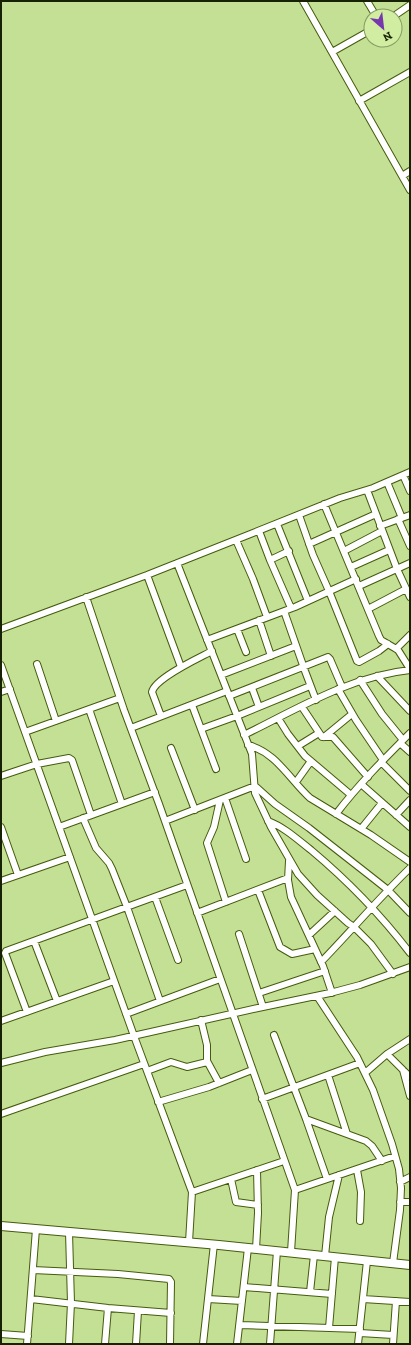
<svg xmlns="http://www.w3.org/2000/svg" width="411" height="1345" font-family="'Zilla Slab',serif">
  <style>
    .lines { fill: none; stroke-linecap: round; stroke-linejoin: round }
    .street-casing { stroke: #455b0d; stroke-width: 8 }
    .secondary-casing { stroke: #455b0d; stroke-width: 10 }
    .street { stroke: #fff; stroke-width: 6 }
    .secondary { stroke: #fff; stroke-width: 8 }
  </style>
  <rect width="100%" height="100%" fill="#c3e094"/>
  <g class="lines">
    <defs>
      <path id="street" d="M 303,1 L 410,190
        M 367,1 L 376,16
        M 394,16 L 410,5
        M 332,52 L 371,30
        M 359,101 L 410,72
        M 402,176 L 410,171
        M 403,475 L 410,491
        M 387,482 L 402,518
        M 367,490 L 397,569 L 410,597
        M 324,504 L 379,636 L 381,640 L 398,650 L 410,669
        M 299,515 L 313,555 L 329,591 L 357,661 L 359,662 L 379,651 L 388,644
        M 398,519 L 410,546
        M 277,524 L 308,601
        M 380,526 L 410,515
        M 259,531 L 270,560 L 291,608
        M 236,540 L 253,579 L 267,617
        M 309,544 L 376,514
        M 344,551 L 382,531
        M 270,560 L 289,551
        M 177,563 L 252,754 L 255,793 L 271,827 L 298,874 L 317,895 L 348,923 L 354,927 L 371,944 L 393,974
        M 351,567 L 389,550
        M 147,575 L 181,667
        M 359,586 L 410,563
        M 86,597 L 124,710 L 159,804 L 295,1190 L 291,1252
        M 368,609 L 406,589
        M 284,611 L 305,671 L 316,700
        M 259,620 L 271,656
        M 1,629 L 147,575 L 253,533 L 340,498 L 373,488 L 410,472
        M 237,629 L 246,652
        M 207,640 L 295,607 L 356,579
        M 396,649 L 410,635
        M 37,664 L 56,721
        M 1,665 L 134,1036 L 192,1192 L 189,1242
        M 221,675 L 296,646
        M 377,676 L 410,711
        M 360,680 L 382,714 L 403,740
        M 252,688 L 259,707
        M 338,689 L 356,720 L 383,760
        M 1,692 L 10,689
        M 229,696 L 328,657 L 330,659 L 342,687
        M 192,705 L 216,769
        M 302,707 L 322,737 L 333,737 L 368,777
        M 89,709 L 122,804
        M 161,716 L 152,692 C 155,678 199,658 212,651
        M 278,718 L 288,734 L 305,756 L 351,795
        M 131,728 L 227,691
        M 201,729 L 237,716 L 310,686
        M 25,732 L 120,698
        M 244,735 C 297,709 351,676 410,670
        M 324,737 L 352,714
        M 400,743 L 410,752
        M 248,745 C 276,752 290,780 310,798 L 371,835 L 410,862
        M 298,746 L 319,733
        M 171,748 L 195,810
        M 381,762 L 410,791
        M 1,776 L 37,764 L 69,758 L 72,760 L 91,815
        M 296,782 L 311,761
        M 361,784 L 410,827
        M 225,798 L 246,859
        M 220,800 L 214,827 L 207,843 L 226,902
        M 336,814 C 358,785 384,759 410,733
        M 396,815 L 410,800
        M 83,818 L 96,848 L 109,863 L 112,869 L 127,907 L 160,1001
        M 165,821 L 255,786 L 275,804 L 309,828 L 369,875 L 388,890 L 410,913
        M 268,821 C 284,827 297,839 311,850 C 348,881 381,915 410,953
        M 1,827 L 18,875
        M 59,827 L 155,792
        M 361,829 L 382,803
        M 289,861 L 288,880 L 291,897 L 323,966 L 332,993
        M 1,881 L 70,857
        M 258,890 L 280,947 L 292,954 L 315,949
        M 155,897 L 178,960
        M 197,913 L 288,878
        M 239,934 L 263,1007
        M 309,935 L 335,911
        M 34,941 L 57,1001
        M 321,962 C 351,931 379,898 410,868
        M 259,993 L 325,971
        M 317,996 L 357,1057 L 373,1090 L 392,1144 L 399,1169 L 401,1188 L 400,1210 L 393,1263
        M 27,1012 L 5,953 L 6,951 L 187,885
        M 126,1014 L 220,979
        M 201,1020 L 207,1045 L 207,1061 L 219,1083
        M 1,1021 L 114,981
        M 274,1035 L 306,1119 L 327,1179
        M 387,1054 L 410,1077
        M 1,1063 L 45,1052 L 115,1040 L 258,1008 L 330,993 L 360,985 L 410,967
        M 403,1070 L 410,1096
        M 147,1071 L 171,1062 L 187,1067 L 207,1062
        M 365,1073 L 387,1054 L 410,1039
        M 328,1075 L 347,1134
        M 262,1099 L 360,1063
        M 158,1102 L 209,1087 L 252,1070
        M 1,1114 L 144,1064
        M 306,1119 L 366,1141 L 372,1146 L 382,1161
        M 357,1170 L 361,1192 L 360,1221
        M 231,1179 L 236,1202 L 258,1205
        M 400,1182 L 410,1177
        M 295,1190 L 395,1156
        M 192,1192 L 284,1161
        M 400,1202 L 410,1202
        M 256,1249 L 258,1213 L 257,1170
        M 325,1256 L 329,1217 L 339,1175
        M 33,1270 L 118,1274 L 169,1279 L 171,1282 L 170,1344
        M 244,1287 L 332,1294
        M 310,1292 L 314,1255
        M 31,1299 L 108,1308 L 171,1313
        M 208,1299 L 242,1301
        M 363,1299 L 410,1302
        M 240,1325 L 360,1329
        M 329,1328 L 335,1257
        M 360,1333 L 393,1335
        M 1,1334 L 28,1336
        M 27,1344 L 36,1229
        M 69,1344 L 71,1303 L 69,1232
        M 105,1344 L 108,1308
        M 136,1344 L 138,1311
        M 203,1344 L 214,1244
        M 237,1344 L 248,1248
        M 270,1344 L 277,1251
        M 358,1344 L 367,1261
        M 393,1344 L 396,1301"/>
      <path id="secondary" d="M 1,1226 L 219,1245 L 410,1265"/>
    </defs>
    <use href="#street" class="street-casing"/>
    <use href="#secondary" class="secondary-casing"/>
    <use href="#street" class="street"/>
    <use href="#secondary" class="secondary"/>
  </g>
  <rect width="411" height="1345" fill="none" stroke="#172103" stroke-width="4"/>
  <g transform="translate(383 28) rotate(152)"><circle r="19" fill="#d0eda1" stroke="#869b62"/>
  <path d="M0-3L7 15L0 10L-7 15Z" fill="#7738ad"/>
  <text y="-6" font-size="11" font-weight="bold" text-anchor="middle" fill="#172103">N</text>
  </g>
</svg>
